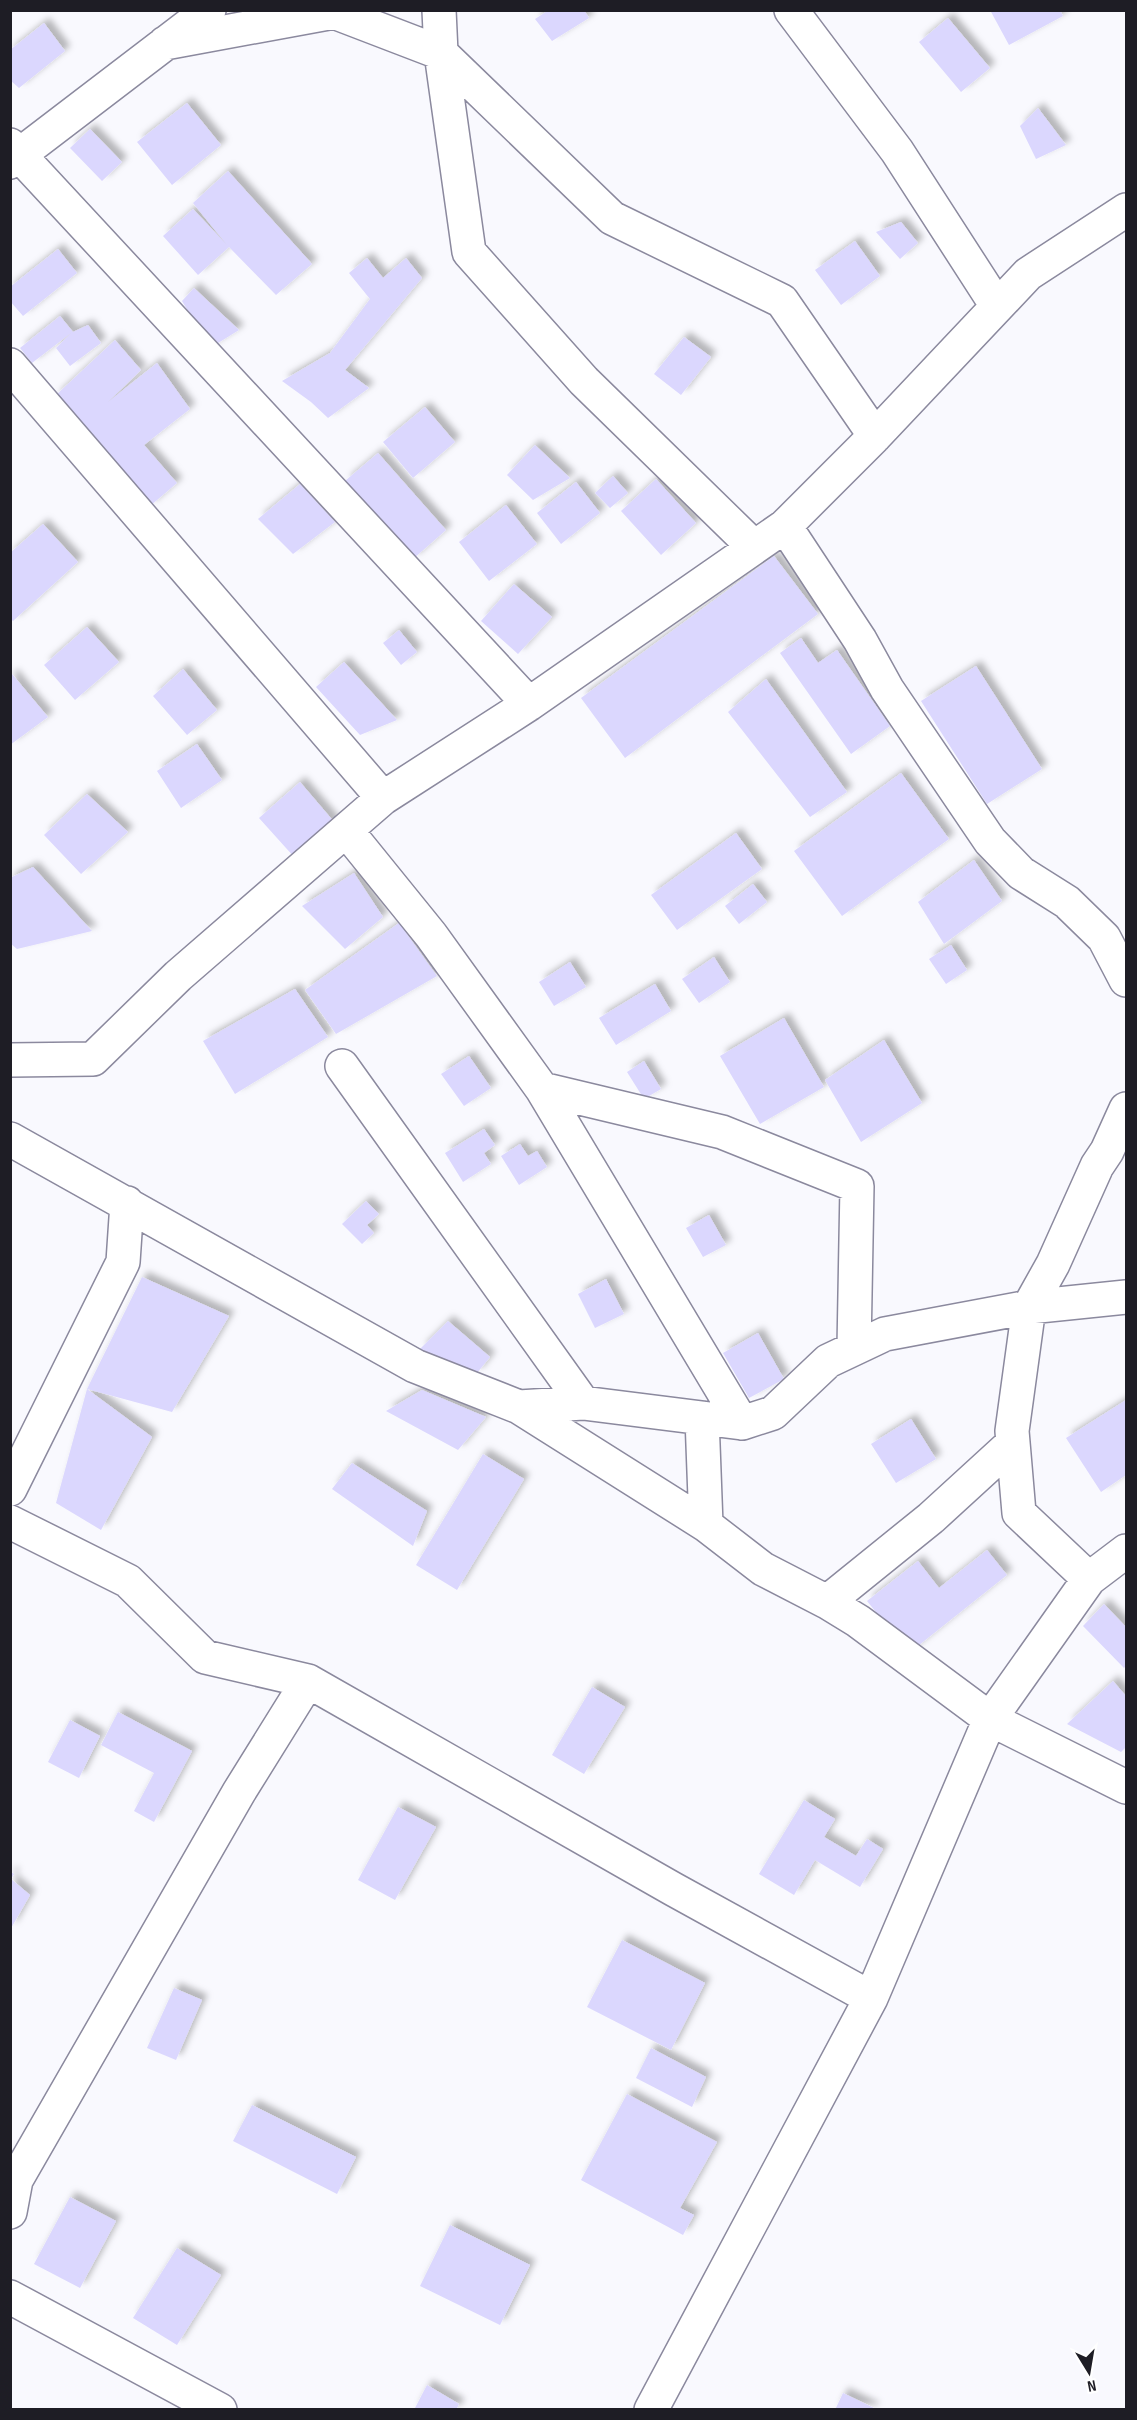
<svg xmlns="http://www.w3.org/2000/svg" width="1137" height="2420" font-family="'Sofia Sans Condensed',sans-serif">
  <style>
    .building { fill: #dbd7fe; filter: url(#shadow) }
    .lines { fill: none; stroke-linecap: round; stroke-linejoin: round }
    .minor-casing { stroke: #8b899e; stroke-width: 36 }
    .minor { stroke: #fff; stroke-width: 33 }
  </style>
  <defs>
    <filter id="shadow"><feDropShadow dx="5.5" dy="-5.5" stdDeviation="3" flood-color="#0004"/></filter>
  </defs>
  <rect width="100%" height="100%" fill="#f9f9fe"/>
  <path class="building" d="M 549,10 L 584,10 L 589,18 L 552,41 L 535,19 Z
    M 990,10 L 1060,10 L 1063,16 L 1009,45 Z
    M 948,18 L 990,68 L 961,92 L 919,42 Z
    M 44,23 L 65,51 L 19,88 L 10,80 L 10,50 Z
    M 187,103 L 221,145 L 172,185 L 137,142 Z
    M 1038,108 L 1066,145 L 1036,159 L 1020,126 Z
    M 90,129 L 122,162 L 102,181 L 70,148 Z
    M 228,171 L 312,264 L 276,295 L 229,247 L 198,275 L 163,236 L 193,209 L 227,245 L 193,203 Z
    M 901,222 L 918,243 L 900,259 L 876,232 Z
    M 855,241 L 880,276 L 841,305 L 815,270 Z
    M 58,249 L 77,273 L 23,316 L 10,301 L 10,287 Z
    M 367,258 L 383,278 L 406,258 L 422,278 L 345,370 L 369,388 L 328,418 L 311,402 L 282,381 L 330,353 L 370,299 L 349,273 Z
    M 194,288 L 239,330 L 210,348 L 182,301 Z
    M 60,316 L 73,332 L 88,325 L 101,343 L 70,366 L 56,348 L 71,333 L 32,363 L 20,348 Z
    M 684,337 L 711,357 L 681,395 L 654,374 Z
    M 115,340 L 141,370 L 108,402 L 157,363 L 190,409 L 144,445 L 177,483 L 150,506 L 55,396 Z
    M 425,407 L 455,442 L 413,478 L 383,442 Z
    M 535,445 L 570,478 L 533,500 L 507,475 Z
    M 378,453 L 446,530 L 413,559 L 345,481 Z
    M 613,476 L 628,493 L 610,508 L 595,493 Z
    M 656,479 L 696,523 L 661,555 L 621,511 Z
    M 576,482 L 600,513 L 561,544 L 537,513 Z
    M 300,484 L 335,522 L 293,554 L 258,519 Z
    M 506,505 L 537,544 L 489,581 L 459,542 Z
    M 43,524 L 78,562 L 13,621 L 10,618 L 10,553 Z
    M 774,556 L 818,614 L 625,758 L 581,698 Z
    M 514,584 L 552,617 L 518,654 L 481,621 Z
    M 87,627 L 119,662 L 75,700 L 44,665 Z
    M 399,630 L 417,652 L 401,665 L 383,643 Z
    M 801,638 L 818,663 L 837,650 L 890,726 L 851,754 L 780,653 Z
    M 344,662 L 397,720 L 360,735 L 316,687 Z
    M 976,666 L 1042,769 L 987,804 L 921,701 Z
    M 183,669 L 217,710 L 187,735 L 153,696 Z
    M 12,674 L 48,717 L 10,745 L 10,676 Z
    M 766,679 L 847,792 L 810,817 L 728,712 Z
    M 197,744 L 222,780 L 181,808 L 157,771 Z
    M 901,773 L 949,839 L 842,916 L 794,851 Z
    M 300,782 L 335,823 L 295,858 L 259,818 Z
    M 87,794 L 128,832 L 81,874 L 44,835 Z
    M 736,833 L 762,869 L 677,930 L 651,895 Z
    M 974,860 L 1002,901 L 944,944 L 918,902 Z
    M 33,867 L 92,931 L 17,949 L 10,943 L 10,878 Z
    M 354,873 L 383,917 L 345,949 L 302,906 Z
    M 753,884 L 767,902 L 739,924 L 725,906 Z
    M 399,923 L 437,976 L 336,1034 L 305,990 Z
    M 951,945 L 967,970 L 946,984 L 929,959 Z
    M 714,957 L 730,982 L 699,1003 L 682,979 Z
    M 570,962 L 586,987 L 554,1006 L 539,982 Z
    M 655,984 L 671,1011 L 616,1045 L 599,1018 Z
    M 295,989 L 328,1037 L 235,1094 L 203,1041 Z
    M 784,1018 L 824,1087 L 760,1124 L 720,1056 Z
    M 884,1040 L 922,1103 L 861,1142 L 825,1080 Z
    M 469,1056 L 491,1088 L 464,1106 L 441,1074 Z
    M 644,1061 L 661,1089 L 644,1099 L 627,1072 Z
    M 484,1129 L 495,1145 L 484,1153 L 491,1164 L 463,1182 L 445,1153 Z
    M 520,1144 L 528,1156 L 537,1151 L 547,1167 L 519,1185 L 501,1156 Z
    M 366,1201 L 379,1214 L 367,1225 L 374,1233 L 362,1244 L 342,1224 Z
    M 709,1215 L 726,1245 L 703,1257 L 686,1228 Z
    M 142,1277 L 229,1316 L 172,1412 L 87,1389 L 152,1437 L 101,1530 L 56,1503 L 87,1389 Z
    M 606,1279 L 624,1314 L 595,1328 L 578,1294 Z
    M 448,1321 L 490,1357 L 477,1373 L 420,1349 Z
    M 758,1333 L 784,1379 L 749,1398 L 723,1353 Z
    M 422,1390 L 486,1417 L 458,1450 L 386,1411 Z
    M 1126,1400 L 1126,1475 L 1101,1492 L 1066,1438 Z
    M 911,1419 L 936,1459 L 896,1483 L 871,1444 Z
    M 483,1454 L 524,1479 L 457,1590 L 416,1565 Z
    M 352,1463 L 427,1511 L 413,1546 L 332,1489 Z
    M 987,1550 L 1007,1575 L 909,1653 L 867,1601 L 918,1561 L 939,1588 Z
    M 1104,1604 L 1126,1627 L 1126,1666 L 1124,1668 L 1083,1626 Z
    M 1113,1681 L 1126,1696 L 1126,1747 L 1121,1752 L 1067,1724 Z
    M 592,1687 L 625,1707 L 584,1774 L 552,1755 Z
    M 118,1712 L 192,1751 L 154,1822 L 134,1811 L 154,1773 L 101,1745 Z
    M 70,1720 L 100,1736 L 79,1778 L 48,1762 Z
    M 804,1800 L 835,1819 L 824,1837 L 856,1856 L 867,1839 L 883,1849 L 860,1887 L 815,1860 L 794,1895 L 759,1874 Z
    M 398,1807 L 436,1827 L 395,1900 L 358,1880 Z
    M 10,1871 L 14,1874 L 11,1879 L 30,1895 L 10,1930 Z
    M 622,1940 L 705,1983 L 671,2050 L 587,2007 Z
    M 174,1988 L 202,2000 L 176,2060 L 147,2048 Z
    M 651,2048 L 706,2077 L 692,2107 L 636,2078 Z
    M 627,2094 L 717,2142 L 680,2208 L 694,2215 L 683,2235 L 581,2180 Z
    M 252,2105 L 356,2157 L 337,2194 L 233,2141 Z
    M 70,2197 L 116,2221 L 80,2288 L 34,2264 Z
    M 450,2225 L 530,2265 L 500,2325 L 420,2286 Z
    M 177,2248 L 221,2275 L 177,2345 L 133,2318 Z
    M 427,2385 L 459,2404 L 456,2410 L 414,2410 Z
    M 843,2393 L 874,2408 L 873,2410 L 835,2410 Z"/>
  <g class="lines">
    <defs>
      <path id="minor" d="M 439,10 L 441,53 L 612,218 L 782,301 L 875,436
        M 791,10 L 897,151 L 997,306
        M 165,43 L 334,12 L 441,53 L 469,252 L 584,381 L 754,547
        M 10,145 L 529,704
        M 10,162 L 209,10
        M 10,365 L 383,798
        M 785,526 L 860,640 L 887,689 L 990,841 L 1021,873 L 1067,902 L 1104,938 L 1126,980
        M 346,830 L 431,935 L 542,1089 L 722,1132 L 857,1186 L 854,1348
        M 10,1060 L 93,1059 L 178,976 L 383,798 L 529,704 L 785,526 L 875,436 L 1028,274 L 1126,210
        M 342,1066 L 583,1403
        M 542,1089 L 742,1423
        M 10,1139 L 415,1366 L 519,1407 L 706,1525 L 763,1569 L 827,1602 L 858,1621 L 990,1719 L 1126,1787
        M 519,1407 L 583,1403 L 742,1423 L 773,1413 L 828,1361 L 885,1334 L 1029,1307 L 1126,1297
        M 702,1418 L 706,1525
        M 10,1489 L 123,1262 L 127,1203
        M 10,1522 L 128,1581 L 205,1657 L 308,1681 L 673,1889 L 871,1998
        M 1089,1579 L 1019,1513 L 1012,1431 L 1029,1307 L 1053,1264 L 1097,1166 L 1107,1151 L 1126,1109
        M 827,1602 L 931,1518 L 1013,1443
        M 10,2212 L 16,2180 L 239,1792 L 308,1681
        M 10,2297 L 220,2410
        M 651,2410 L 871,1998 L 990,1719 L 1089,1579 L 1126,1551"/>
    </defs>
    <use href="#minor" class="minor-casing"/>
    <use href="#minor" class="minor"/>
  </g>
  <rect width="1137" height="2420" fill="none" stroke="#1e1d25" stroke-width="24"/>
  <g transform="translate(1089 2372) rotate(169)" stroke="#ffffff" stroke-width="4.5" paint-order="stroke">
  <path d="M0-4.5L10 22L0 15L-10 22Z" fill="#1e1d25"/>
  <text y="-9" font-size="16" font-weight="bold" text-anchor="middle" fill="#1e1d25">N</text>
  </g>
</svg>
